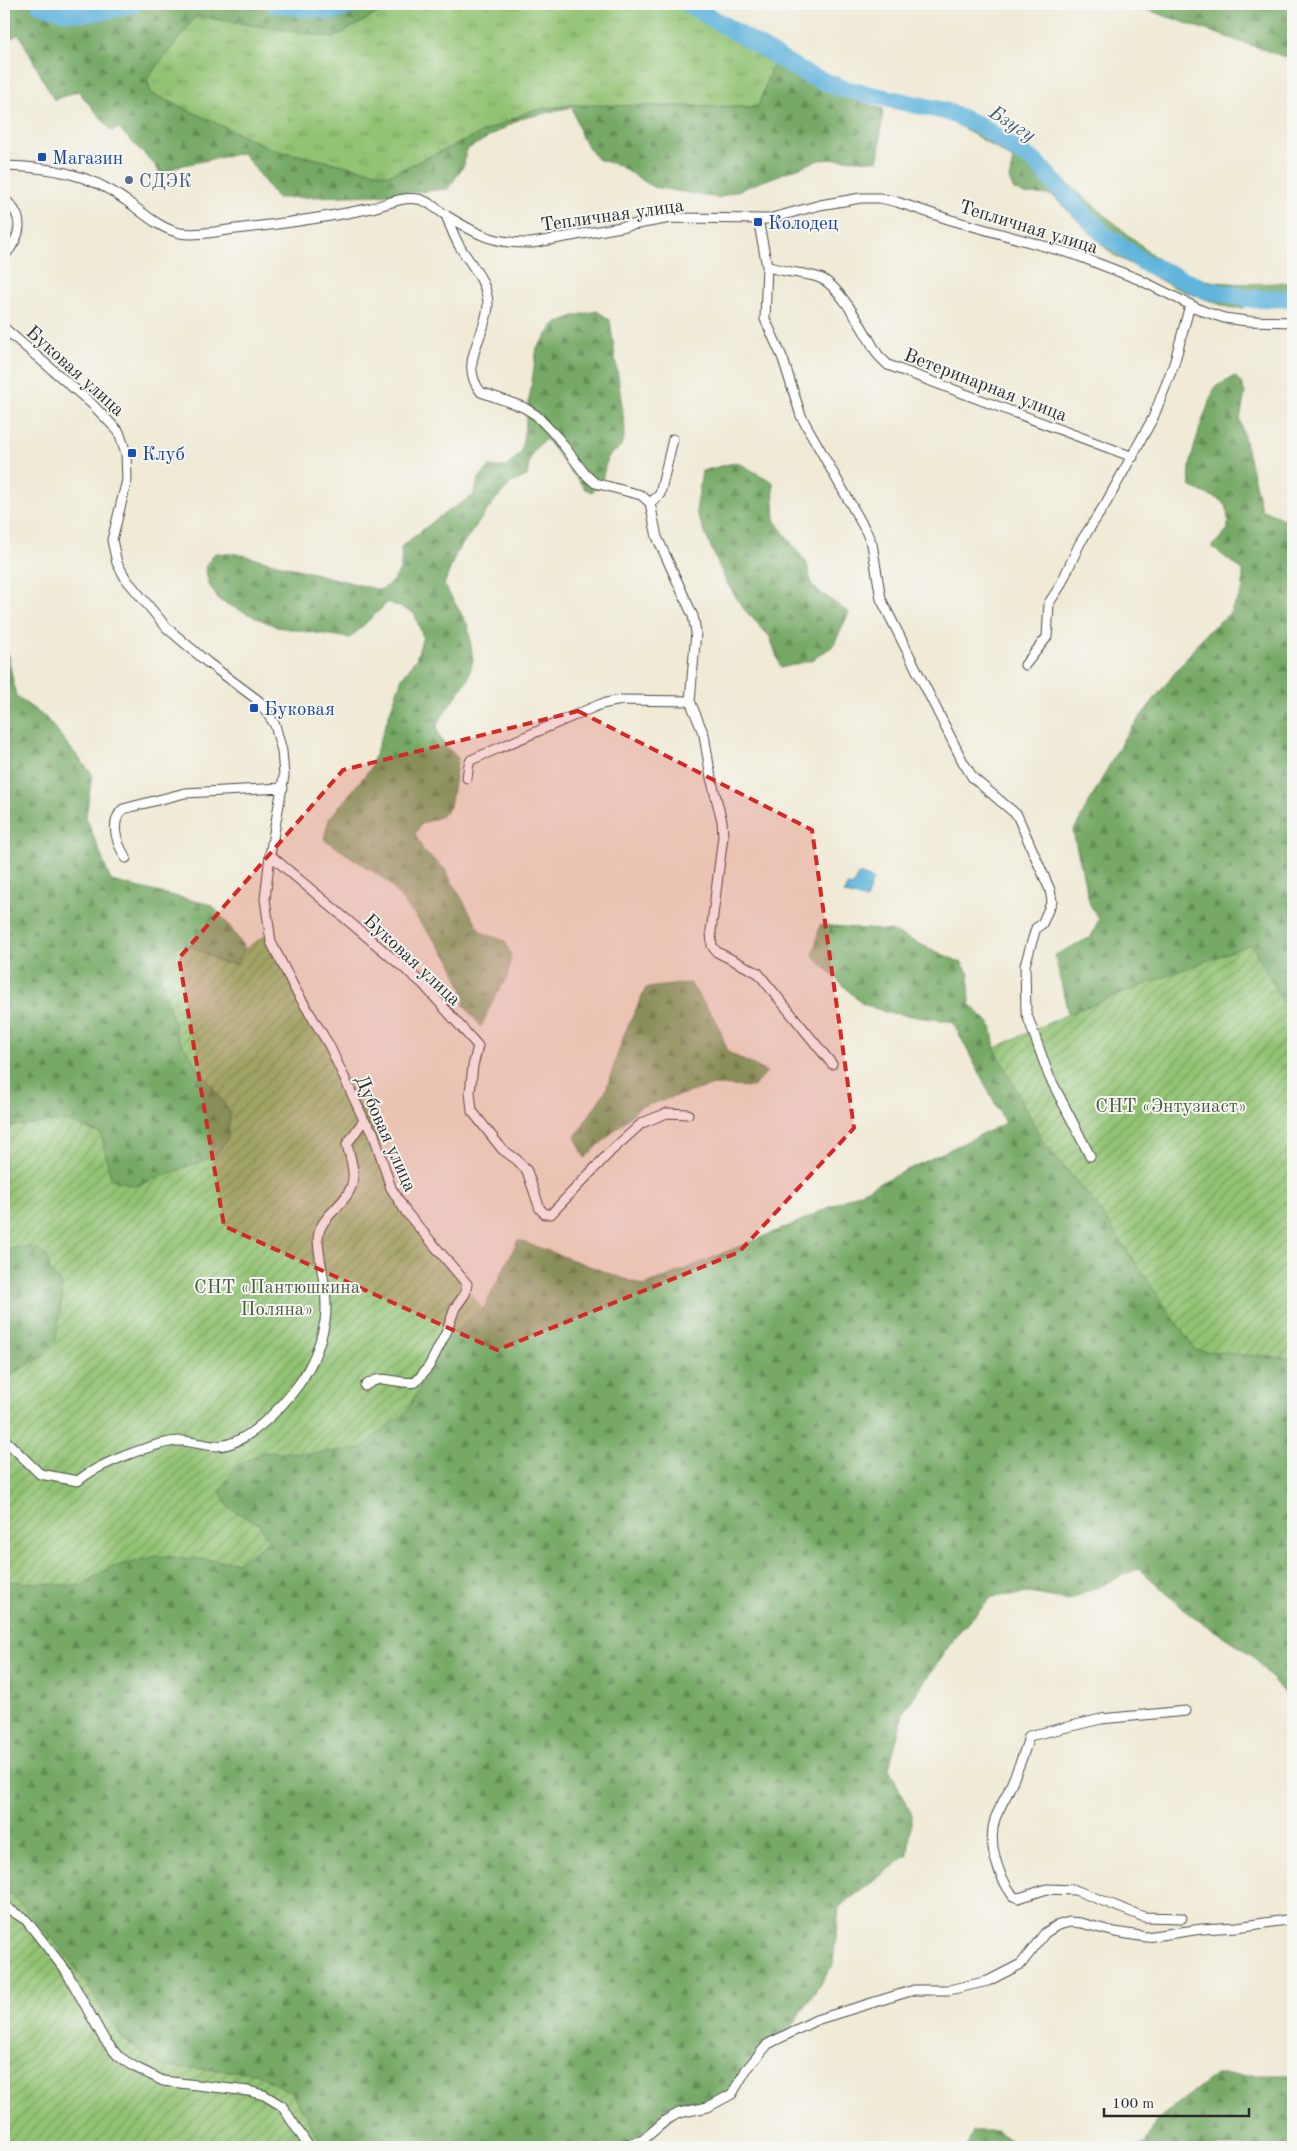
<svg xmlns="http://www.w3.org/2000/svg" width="1297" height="2151" font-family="'Old Standard TT',serif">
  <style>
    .grass { fill: url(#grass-tufts); stroke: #5e774f }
    .forest { fill: url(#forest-firs); stroke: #506a48 }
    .garden { fill: url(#garden-furrows); stroke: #5e774f }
    .water { fill: url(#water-ripples); stroke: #467084 }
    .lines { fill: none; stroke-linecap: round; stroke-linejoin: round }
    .river { stroke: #61b4dd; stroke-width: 18 }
    .minor-casing { stroke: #494845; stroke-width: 11 }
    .minor { stroke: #fff; stroke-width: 9 }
    .marked { fill: #d62828; fill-opacity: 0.2; stroke: #d62828; stroke-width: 4; stroke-dasharray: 10 6; stroke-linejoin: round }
    .transit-dot { fill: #1a4fb4; stroke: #f6f6f2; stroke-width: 2 }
    .service-dot { fill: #5c6f8a; stroke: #f6f6f2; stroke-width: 2 }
    .labels { text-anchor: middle; stroke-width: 4; stroke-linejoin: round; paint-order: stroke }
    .transit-label { font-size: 19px; fill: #164399; stroke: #f6f6f2; text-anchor: start }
    .service-label { font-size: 19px; fill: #4e5e75; stroke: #f6f6f2; text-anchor: start }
    .street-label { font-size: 19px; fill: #2b2b2b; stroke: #f6f6f2 }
    .park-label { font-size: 19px; fill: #4a5941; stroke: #f6f6f2 }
    .water-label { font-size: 20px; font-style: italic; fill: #3e5b69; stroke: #f6f6f2 }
  </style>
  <defs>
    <pattern id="grass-tufts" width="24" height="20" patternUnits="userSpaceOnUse" patternTransform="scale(1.25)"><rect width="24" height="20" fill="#92c373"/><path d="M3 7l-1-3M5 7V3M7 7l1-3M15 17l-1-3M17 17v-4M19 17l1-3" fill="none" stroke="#779f5f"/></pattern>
    <pattern id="forest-firs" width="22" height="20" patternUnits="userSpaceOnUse" patternTransform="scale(1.25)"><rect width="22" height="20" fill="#75a965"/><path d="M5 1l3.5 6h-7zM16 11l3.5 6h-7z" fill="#608a53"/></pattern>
    <pattern id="garden-furrows" width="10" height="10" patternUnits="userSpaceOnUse" patternTransform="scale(1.25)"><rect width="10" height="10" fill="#92c373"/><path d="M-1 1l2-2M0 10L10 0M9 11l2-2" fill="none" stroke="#779f5f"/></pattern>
    <pattern id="water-ripples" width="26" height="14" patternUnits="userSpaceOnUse" patternTransform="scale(1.25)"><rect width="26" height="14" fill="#61b4dd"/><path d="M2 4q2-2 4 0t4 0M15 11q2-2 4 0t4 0" fill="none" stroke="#5093b3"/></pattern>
  </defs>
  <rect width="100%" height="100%" fill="#f6f6f2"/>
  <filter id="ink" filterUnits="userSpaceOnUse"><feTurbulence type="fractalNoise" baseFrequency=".02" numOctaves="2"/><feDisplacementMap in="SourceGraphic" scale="10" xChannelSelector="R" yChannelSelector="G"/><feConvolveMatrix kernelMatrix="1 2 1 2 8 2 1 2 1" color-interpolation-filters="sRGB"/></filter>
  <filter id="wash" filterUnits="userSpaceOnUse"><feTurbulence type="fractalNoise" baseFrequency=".0096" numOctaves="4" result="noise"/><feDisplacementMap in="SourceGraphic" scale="20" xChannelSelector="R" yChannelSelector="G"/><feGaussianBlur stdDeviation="1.12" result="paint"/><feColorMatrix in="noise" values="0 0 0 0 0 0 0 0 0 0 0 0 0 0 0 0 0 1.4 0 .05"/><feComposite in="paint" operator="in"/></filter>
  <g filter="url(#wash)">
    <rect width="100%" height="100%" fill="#f0ead6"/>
    <path class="grass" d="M 393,4 L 676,4 L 773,64 L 758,107 L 571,105 L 530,111 L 389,175 L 274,150 L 151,93 L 147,79 L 196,16 L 334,38 Z"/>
    <path class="forest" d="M 4,4 L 323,4 L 348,11 L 361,4 L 393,4 L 334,38 L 196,16 L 147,79 L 151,93 L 274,150 L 389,175 L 530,111 L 570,105 L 758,107 L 773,64 L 843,97 L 883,109 L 878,161 L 837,159 L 819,160 L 718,198 L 653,187 L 618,165 L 597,159 L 582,138 L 572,107 L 520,119 L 466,150 L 464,165 L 448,189 L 380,195 L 277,198 L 243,153 L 178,166 L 161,175 L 155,165 L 118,128 L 112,131 L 78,91 L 54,100 L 19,34 L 4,42 Z
      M 1130,4 L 1293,4 L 1293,58 L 1288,58 Z
      M 935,115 L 1024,147 L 1155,257 C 1162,262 1170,268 1178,272 C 1215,287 1255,284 1293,282 L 1293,298 L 1257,302 L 1242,308 L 1230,308 L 1175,288 L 1112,254 L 1052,195 L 1024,194 L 1014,190 L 1009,179 L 1013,159 L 958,125 Z
      M 597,311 L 610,320 L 625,428 C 624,436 624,445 617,450 C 613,452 610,454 608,458 C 602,470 606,484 592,492 L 585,489 L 546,439 C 530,452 530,456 527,476 L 511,483 L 495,500 L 456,553 L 444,585 L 468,625 L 473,660 L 468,679 L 438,722 C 435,738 447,747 458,758 L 450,807 L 442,816 L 421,824 L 415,834 L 424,852 L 444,868 L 481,932 L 505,941 L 511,956 L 507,978 L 493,1000 L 481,1027 L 463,1004 L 466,998 L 450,960 L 387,881 L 324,839 L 329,819 L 370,769 L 402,678 L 416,659 L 423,637 L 414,613 L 388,602 L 350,638 L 277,627 L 220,601 L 209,585 L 205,567 L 215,553 L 238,554 L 380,590 C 399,579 403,568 401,547 L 439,517 L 473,496 L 479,478 L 489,467 L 506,467 L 521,453 L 537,348 L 555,324 L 574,316 Z
      M 1235,376 L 1241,383 L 1245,393 L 1240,420 L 1261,509 L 1293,523 L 1293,1021 L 1251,944 L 1068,1014 L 1055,955 L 1091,937 L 1099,919 L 1090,905 L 1073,832 L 1124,738 L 1206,633 L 1229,614 L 1243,590 L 1243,571 L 1212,547 L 1228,529 L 1227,508 L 1220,500 L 1191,487 C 1183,467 1207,408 1215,387 Z
      M 737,462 L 773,482 L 775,521 L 807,564 L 812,586 L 849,613 L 833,646 L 812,660 L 781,668 L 770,637 L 742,607 L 725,580 L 696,512 L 702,471 Z
      M 4,646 L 7,651 L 16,696 L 46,718 L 92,774 L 86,817 L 111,881 L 212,905 L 231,928 L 245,949 L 238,964 L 222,963 L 193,947 L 178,945 L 160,976 L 178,1038 L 230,1112 L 228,1138 L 215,1156 L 136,1186 L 111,1179 L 101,1134 L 66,1121 L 4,1127 Z
      M 820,925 L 891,931 L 962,963 L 969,974 L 970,1004 L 991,1025 L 995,1048 L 1042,1141 L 1094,1202 L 1195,1350 L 1293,1359 L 1293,1698 L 1288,1698 L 1251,1654 L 1190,1615 L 1139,1568 L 1069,1600 L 1029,1593 L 992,1597 L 958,1633 L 904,1711 L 889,1768 L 912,1815 L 908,1855 L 839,1907 L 833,1965 L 785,2036 L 768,2044 L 732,2094 L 679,2113 L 651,2135 L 618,2147 L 324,2147 L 292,2093 L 255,2073 L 162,2066 L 123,2039 L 68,1957 L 14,1896 L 4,1891 L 4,1581 L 81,1586 L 96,1575 L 112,1567 L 157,1556 L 238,1562 L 259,1524 L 229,1508 L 220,1490 L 236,1466 L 263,1452 L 311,1453 L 360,1449 L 407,1411 L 448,1337 L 483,1310 L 518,1240 L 644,1286 L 796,1223 L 1005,1123 L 953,1022 L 885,1012 L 861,1003 L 813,956 Z
      M 690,983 L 717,1022 L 728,1052 L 767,1072 L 753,1087 L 714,1085 L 640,1107 L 585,1158 L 575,1137 L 606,1090 L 624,1035 L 646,988 Z
      M 32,1247 L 47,1256 L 50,1271 L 61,1283 L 62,1298 L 56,1341 L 40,1358 L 4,1379 L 4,1249 Z
      M 1215,2075 L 1293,2075 L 1293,2147 L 1137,2147 L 1145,2144 L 1157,2120 Z
      M 973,2131 L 997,2131 L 1023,2147 L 966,2147 Z"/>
    <path class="garden" d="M 268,934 L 378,1138 L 389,1188 L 483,1310 L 448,1337 L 407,1411 L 360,1449 L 311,1453 L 263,1452 L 236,1466 L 220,1491 L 229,1508 L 259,1524 L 269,1541 L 239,1562 L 157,1556 L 112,1567 L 96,1575 L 81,1586 L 4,1581 L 4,1379 L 40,1358 L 56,1341 L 62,1298 L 61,1283 L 50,1271 L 47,1256 L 32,1247 L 4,1249 L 4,1127 L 66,1121 L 101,1134 L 111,1179 L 136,1186 L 215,1156 L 228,1138 L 230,1112 L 178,1038 L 160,976 L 165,955 L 178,945 L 193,947 L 222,963 L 237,964 L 245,949 Z
      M 1251,944 L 1293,1021 L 1293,1359 L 1195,1350 L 1094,1202 L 1042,1141 L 995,1048 L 1068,1014 Z
      M 4,1891 L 14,1896 L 68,1957 L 123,2039 L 162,2066 L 255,2073 L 292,2093 L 324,2147 L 4,2147 Z"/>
    <path class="water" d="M 858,874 L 873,879 L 866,900 L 844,893 L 847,885 L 853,887 Z"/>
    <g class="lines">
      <path class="river" d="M 40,4 C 79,18 94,14 134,4
        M 275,4 L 334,11 L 355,4
        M 688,4 L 808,75 L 844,89 L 945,111 L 979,125 L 1035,162 L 1101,232 L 1143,262 L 1206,290 L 1253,299 L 1293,298"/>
    </g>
  </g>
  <g filter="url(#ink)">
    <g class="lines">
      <defs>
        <path id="minor" d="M 4,166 C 48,167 89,173 125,200 C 143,212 158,228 180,233 C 198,236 218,231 236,229 C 280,224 324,218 367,209 C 384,206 400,196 418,199 C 430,201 438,211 447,216 C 478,235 495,244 532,243 L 671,218 L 768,219 L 820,205 L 861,198 L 880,198 L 897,202 L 951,220 L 1076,255 L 1138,279 L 1203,311 L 1224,318 L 1247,321 L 1293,322
          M 4,199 C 26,217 22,236 4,256
          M 446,215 C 450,226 454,237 460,247 C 471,265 488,282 488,305 C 487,335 457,363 481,392 L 523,407 L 536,415 L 558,438 L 585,474 L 595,483 L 641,495 L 650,503 L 657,537 L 693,616 L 696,632 L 690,701 L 704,735 L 711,778 L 722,821 L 723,836 L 711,931 L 712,946 L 717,952 L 758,973 L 832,1064
          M 758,219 L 767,266 C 784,273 804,272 820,278 C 841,286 866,335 878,355 L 888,365 L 1133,457
          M 767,266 L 765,319 L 783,359 L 801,416 L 866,531 L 872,544 L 881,599 L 963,762 L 973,778 L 1017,815 L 1050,890 L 1052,901 L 1042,924 L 1036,928 L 1025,965 L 1026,1012 L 1049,1076 L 1090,1156
          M 4,328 L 92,404 L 119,432 L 126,453 L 127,480 L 112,540 L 117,563 L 126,579 L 167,628 L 207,662 L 259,701 L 275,725 L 282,751 L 284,776 L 270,855 L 265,899 L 271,942 L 295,989 L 329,1045 L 364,1120 L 373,1132 L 391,1188 L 406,1212 L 467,1284 L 465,1294 L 455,1308 L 446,1333 L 429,1366 L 416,1382 C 396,1386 384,1371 365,1386
          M 650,503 L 660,494 L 673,439
          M 1025,665 L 1047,637 L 1049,603 L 1060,586 L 1080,543 L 1106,503 L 1153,418 L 1174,364 L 1190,305
          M 467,778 L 469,764 L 471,760 L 601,704 L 622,700 L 690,701
          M 270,855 L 423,984 L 478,1046 L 473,1066 L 470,1092 L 472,1111 L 502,1149 L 517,1160 L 527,1171 L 540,1209 L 545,1214 L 551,1214 L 611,1151 L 642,1123 L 667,1113 L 688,1114
          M 126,858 C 117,844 109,823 123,809 L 185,793 L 283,788
          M 4,1439 L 40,1474 L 78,1481 C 96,1465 158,1440 183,1441 C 194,1442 206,1446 217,1446 C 246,1446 283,1406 299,1384 C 312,1366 321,1342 325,1321 C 329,1294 320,1268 318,1241 C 317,1214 352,1205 353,1177 C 354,1166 349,1154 347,1144 L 364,1120
          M 4,1906 L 26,1920 L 66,1971 L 104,2039 L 118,2056 L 135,2067 L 163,2081 L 248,2091 L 264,2095 L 282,2106 L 309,2147
          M 1182,1918 L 1144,1917 L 1075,1890 L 1047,1889 L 1019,1898 L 1013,1896 C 998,1875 987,1844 995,1819 C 998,1811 1003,1802 1007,1794 C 1015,1776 1024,1756 1029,1736 L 1101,1719 L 1186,1711
          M 618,2147 L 643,2140 L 666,2120 L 679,2113 L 708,2107 L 732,2094 L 746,2070 L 768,2044 L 816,2020 L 914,1990 L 949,1990 L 988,1981 L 1021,1964 L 1045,1933 L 1056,1926 L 1069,1922 L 1081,1923 L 1115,1932 L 1146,1937 L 1202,1929 L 1237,1927 L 1293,1919"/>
      </defs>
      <use href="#minor" class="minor-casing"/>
      <use href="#minor" class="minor"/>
    </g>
  </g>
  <path class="marked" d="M 578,711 L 812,830 L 854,1128 L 739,1252 L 497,1350 L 224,1226 L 179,958 L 343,770 Z"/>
  <g class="transit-dot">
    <rect x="37" y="152" width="10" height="10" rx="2.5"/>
    <rect x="753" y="217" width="10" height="10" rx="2.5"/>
    <rect x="127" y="448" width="10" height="10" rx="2.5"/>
    <rect x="249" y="703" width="10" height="10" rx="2.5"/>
  </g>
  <circle class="service-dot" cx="129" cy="180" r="5"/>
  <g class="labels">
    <g class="transit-label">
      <text x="52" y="164">Магазин</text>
      <text x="768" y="229">Колодец</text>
      <text x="142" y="460">Клуб</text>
      <text x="264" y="715">Буковая</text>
    </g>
    <g class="service-label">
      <text x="139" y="187">СДЭК</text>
    </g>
    <g class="street-label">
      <text transform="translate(612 214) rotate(-8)" y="7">Тепличная улица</text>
      <text transform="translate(1029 226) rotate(17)" y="7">Тепличная улица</text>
      <text transform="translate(76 370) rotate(42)" y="7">Буковая улица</text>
      <text transform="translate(986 384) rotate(21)" y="7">Ветеринарная улица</text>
      <text transform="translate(413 959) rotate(43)" y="7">Буковая улица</text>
      <text transform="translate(387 1133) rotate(66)" y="7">Дубовая улица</text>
    </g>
    <g class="park-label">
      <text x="1171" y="1112">СНТ «Энтузиаст»</text>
      <text x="277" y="1293">СНТ «Пантюшкина<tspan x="277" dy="22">Поляна»</tspan></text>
    </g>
    <g class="water-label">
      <text transform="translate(1013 123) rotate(32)" y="7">Бзугу</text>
    </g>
  </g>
  <rect width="1297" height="2151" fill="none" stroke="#f6f6f2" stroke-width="20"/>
  <path d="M1104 2108v8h145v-8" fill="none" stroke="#2b2b2b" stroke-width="2.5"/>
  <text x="1112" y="2108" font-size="15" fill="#2b2b2b" stroke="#f6f6f2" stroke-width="4" paint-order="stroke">100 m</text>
</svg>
